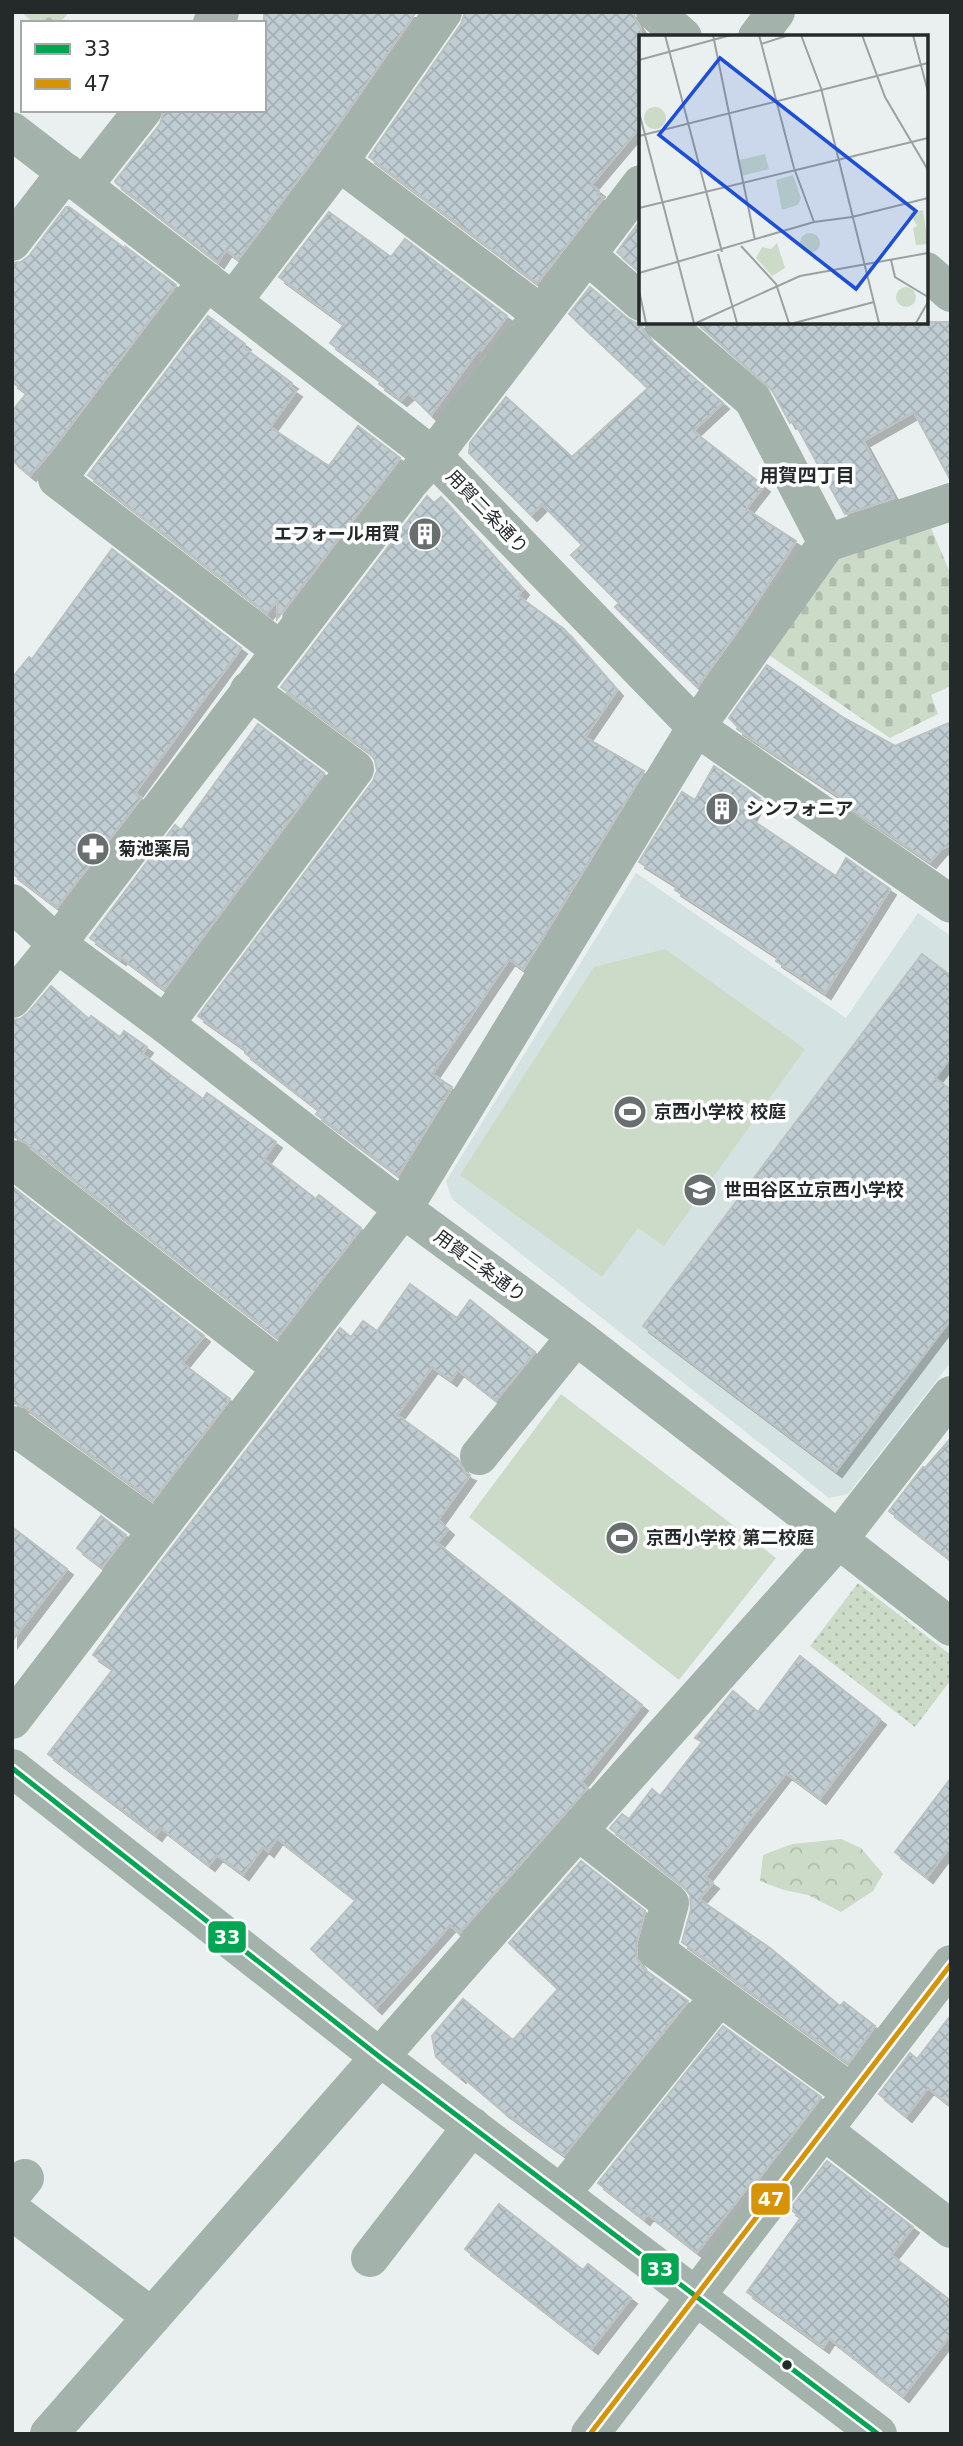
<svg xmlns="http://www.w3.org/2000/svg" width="963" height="2446" font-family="'DejaVu Sans','Noto Sans JP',sans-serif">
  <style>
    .built { fill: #d4e2e2 }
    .forest { fill: url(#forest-crowns) }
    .cemetery { fill: url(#cemetery-stones) }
    .garden { fill: url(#garden-dots) }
    .pitch { fill: #ccdbc7 }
    .building { fill: url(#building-cross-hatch); stroke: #bbc0c0; stroke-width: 2; filter: url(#shadow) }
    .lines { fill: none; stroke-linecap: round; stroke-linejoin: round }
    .minor { stroke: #a3b2ab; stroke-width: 38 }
    .bus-1-casing { stroke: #fff; stroke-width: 10 }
    .bus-2-casing { stroke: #fff; stroke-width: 10 }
    .bus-1 { stroke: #00a651; stroke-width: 5 }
    .bus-2 { stroke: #d79306; stroke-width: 5 }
    .bus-dot { fill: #242929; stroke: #fff; stroke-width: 2.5 }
    .labels { text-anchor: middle; stroke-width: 7; stroke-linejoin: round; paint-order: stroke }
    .street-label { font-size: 18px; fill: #242929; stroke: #fff }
    .poi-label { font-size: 18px; font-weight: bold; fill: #242929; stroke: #fff; text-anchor: start }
    .neighbourhood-label { font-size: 19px; font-weight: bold; fill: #242929; stroke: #fff }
    .inset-road { fill: none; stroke: #9ba0a0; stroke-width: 2 }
    .view { fill: #1d4ed8; fill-opacity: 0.15; stroke: #1d4ed8; stroke-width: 3.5 }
    .inset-edge { fill: none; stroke: #242929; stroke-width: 3.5 }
    .line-badge { stroke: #fff; stroke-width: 2.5 }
    .badge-label { font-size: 19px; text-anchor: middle; font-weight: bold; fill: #fff }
  </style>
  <defs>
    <pattern id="forest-crowns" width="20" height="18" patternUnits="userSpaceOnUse" patternTransform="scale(1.75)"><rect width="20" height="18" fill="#ccdbc7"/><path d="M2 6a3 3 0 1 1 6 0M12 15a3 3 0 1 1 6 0" fill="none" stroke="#afbcab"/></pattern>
    <pattern id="cemetery-stones" width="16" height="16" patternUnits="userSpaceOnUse" patternTransform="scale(1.75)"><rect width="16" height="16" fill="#ccdbc7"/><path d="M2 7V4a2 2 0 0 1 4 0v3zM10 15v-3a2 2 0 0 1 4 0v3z" fill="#afbcab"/></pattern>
    <pattern id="garden-dots" width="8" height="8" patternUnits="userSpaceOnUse" patternTransform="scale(1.75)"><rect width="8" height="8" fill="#ccdbc7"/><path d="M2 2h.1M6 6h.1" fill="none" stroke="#afbcab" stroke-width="1.8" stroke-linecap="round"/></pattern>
    <pattern id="building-cross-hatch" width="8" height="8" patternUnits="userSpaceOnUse" patternTransform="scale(1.75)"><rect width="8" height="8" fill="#bfcdd3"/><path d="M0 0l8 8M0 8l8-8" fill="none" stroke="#a4b0b5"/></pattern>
    <filter id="shadow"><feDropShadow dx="6" dy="6" stdDeviation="0" flood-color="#0004"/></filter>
  </defs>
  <rect width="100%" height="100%" fill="#eaf0f0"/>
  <path class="built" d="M 636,873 L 846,1018 L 918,913 L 951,936 L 951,1362 L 848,1494 L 829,1498 L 452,1199 L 446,1181 Z"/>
  <path class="forest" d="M 841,1839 L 861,1848 L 883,1874 L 873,1891 L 841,1912 L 808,1895 L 784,1890 L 760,1881 L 763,1855 L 792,1844 Z"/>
  <path class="cemetery" d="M 21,12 L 69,12 L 60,23 L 34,23 Z
    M 928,521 L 951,575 L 951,686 L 931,695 L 938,714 L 890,738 L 766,653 L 830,553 Z"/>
  <path class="garden" d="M 858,1583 L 951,1655 L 951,1680 L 915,1727 L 810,1646 Z"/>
  <path class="pitch" d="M 665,949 L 805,1049 L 664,1246 L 638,1228 L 602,1277 L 460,1175 L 594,967 Z
    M 561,1394 L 776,1558 L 679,1680 L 469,1517 Z"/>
  <path class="building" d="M 264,12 L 416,12 L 321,149 L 238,259 L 226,250 L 218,262 L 116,183 L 115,181 L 160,124 L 164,110 L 264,110 Z
    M 465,12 L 634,12 L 635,19 L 641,29 L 641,126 L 591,185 L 599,191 L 597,194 L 603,198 L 537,283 L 369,157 L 461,24 Z
    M 66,207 L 69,207 L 127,250 L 126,247 L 176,285 L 50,452 L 30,475 L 12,460 L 12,411 L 27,393 L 12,382 L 12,263 L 21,262 L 29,256 Z
    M 329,212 L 391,257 L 405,239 L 507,316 L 481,351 L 482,345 L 431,415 L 409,393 L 401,400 L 379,384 L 381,381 L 330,343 L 344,324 L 279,277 Z
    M 637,225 L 641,228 L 641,273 L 617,252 Z
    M 590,287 L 627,318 L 636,323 L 642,323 L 643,330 L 649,339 L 723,403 L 693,431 L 764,486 L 746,509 L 796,541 L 743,623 L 697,687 L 615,607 L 619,603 L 571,555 L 582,545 L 542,504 L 531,515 L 469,453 L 470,443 L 506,397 L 572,457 L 648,388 L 569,314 Z
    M 208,316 L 245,344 L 243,347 L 292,383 L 289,386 L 296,391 L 270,427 L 329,466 L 358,426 L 400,458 L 277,619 L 278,599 L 267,613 L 88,475 Z
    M 696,322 L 951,322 L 951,481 L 914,412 L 863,441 L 894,498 L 845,514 L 794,421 L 790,423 L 772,390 Z
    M 427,496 L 434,503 L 441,497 L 523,589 L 518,596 L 564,629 L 617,690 L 585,737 L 644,771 L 523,969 L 509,959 L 432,1074 L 452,1087 L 398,1175 L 316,1114 L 319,1110 L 245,1053 L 245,1049 L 198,1016 L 373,781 L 377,771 L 375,760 L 369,752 L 281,687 Z
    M 112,549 L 241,648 L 135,793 L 141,798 L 57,907 L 12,873 L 12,678 L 29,657 L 32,659 Z
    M 767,665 L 844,718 L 895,746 L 951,722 L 951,845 L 941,849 L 930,862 L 846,805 L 848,802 L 737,729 L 738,727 L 729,718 Z
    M 258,724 L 324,773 L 164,989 L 121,957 L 120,959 L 90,938 L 175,825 L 181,830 Z
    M 714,766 L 760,798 L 749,818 L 836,876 L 846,858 L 890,889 L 825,993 L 776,961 L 778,957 L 675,890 L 677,886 L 639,862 L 682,792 L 695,800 Z
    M 922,954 L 951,976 L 951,1057 L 935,1078 L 951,1090 L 951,1319 L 836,1471 L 643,1326 Z
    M 51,986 L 89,1019 L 91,1016 L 120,1037 L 124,1031 L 147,1047 L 142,1054 L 203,1099 L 207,1093 L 276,1142 L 264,1159 L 316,1199 L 319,1195 L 361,1228 L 277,1337 L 25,1142 L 12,1136 L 12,1020 L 20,1019 L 28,1013 Z
    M 14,1188 L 204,1336 L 182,1363 L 230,1399 L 153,1500 L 25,1407 L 12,1403 L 12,1191 Z
    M 410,1284 L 457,1318 L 470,1300 L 535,1352 L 496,1400 L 458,1370 L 451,1380 L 432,1367 L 397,1415 L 458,1459 L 465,1473 L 470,1475 L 438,1520 L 448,1529 L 437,1543 L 642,1705 L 581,1782 L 587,1788 L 459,1933 L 450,1925 L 376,2008 L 311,1949 L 356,1900 L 277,1838 L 268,1851 L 263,1847 L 243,1874 L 217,1855 L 209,1865 L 161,1828 L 156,1835 L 48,1754 L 113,1669 L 93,1655 L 137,1593 L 340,1328 L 351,1337 L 363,1321 L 377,1331 Z
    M 951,1438 L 951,1560 L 889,1511 L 923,1467 L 925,1468 Z
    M 101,1516 L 126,1535 L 102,1567 L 77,1548 Z
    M 12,1527 L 67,1569 L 12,1641 Z
    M 800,1656 L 880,1719 L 820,1798 L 786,1773 L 705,1877 L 713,1883 L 699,1899 L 770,1948 L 840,2006 L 844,2002 L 875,2026 L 848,2063 L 682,1942 L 691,1909 L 690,1895 L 683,1886 L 610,1828 L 622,1814 L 629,1819 L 652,1789 L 660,1796 L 702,1742 L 695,1738 L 733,1691 L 758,1712 Z
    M 951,1778 L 951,1845 L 927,1877 L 895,1852 Z
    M 581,1861 L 645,1911 L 636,1945 L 637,1959 L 644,1969 L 688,2001 L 564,2155 L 503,2111 L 461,2075 L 460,2077 L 436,2057 L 432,2036 L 463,1999 L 513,2040 L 558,1989 L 509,1943 Z
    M 951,2015 L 951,2106 L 928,2088 L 906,2116 L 879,2094 L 910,2053 L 917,2059 Z
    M 723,2026 L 821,2097 L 756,2182 L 753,2180 L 697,2252 L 648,2214 L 644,2219 L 598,2183 Z
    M 827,2161 L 913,2227 L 891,2255 L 951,2301 L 951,2334 L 903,2396 L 829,2338 L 823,2347 L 747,2292 L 801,2217 L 790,2209 Z
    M 499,2204 L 583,2270 L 588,2264 L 631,2298 L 592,2348 L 465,2249 Z"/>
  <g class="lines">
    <path class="minor" d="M 655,12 L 683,37
      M 212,23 L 220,12
      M 757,37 L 776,12
      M 12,131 L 433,456 L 696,727 L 951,904
      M 339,162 L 541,314
      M 84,185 L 143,110
      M 12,242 L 66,172
      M 586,254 L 641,302
      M 926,271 L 951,293
      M 207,281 L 57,479 L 280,650
      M 233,301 L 339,162 L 443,12
      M 663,322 L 753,400 L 827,543
      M 12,903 L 57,944 L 165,1024 L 403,1209 L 576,1336 L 951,1627
      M 12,999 L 57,944 L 409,483 L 433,456 L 641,184
      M 165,1024 L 355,769 L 249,690
      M 12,1159 L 281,1368
      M 12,1425 L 157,1530
      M 479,1456 L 576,1336
      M 12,1720 L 403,1209 L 696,727 L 827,543 L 951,502
      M 12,1768 L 381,2058 L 878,2434
      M 578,1831 L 670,1903 L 657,1951 L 852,2093
      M 823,2130 L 951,2229
      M 12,2194 L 25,2178
      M 561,2194 L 719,1997
      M 12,2211 L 152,2317
      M 370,2258 L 472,2126
      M 49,2434 L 578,1831 L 839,1539 L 951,1395
      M 590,2434 L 951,1964"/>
    <defs>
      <path id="bus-1" d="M 12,1768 L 381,2058 L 878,2434"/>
      <path id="bus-2" d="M 590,2434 L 951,1964"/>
    </defs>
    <use href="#bus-1" class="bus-1-casing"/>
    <use href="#bus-2" class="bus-2-casing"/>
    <use href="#bus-1" class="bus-1"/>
    <use href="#bus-2" class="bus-2"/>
  </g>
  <defs>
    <symbol id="building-disc" viewBox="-11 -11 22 22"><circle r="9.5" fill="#696f6f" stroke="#fff"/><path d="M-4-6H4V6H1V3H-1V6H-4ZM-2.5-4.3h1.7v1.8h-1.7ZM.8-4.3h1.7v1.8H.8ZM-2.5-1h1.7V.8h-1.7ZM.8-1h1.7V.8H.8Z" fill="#fff"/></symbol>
    <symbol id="pharmacy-disc" viewBox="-11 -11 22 22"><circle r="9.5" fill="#696f6f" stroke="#fff"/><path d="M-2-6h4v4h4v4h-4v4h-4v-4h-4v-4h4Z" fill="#fff"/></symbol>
    <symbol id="stadium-disc" viewBox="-11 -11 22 22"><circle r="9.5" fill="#696f6f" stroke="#fff"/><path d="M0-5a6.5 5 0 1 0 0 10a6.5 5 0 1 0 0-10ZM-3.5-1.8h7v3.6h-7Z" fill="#fff"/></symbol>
    <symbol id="school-disc" viewBox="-11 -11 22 22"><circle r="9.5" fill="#696f6f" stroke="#fff"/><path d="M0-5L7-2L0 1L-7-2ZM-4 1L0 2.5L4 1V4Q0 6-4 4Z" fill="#fff"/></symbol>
  </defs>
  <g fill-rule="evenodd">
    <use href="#building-disc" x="406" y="515" width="38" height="38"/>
    <use href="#building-disc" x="703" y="790" width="38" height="38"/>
    <use href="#pharmacy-disc" x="74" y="830" width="38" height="38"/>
    <use href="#stadium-disc" x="611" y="1093" width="38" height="38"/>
    <use href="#school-disc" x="681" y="1171" width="38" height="38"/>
    <use href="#stadium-disc" x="603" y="1519" width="38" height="38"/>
  </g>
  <circle class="bus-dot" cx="787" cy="2365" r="6"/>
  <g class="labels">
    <g class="street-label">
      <text transform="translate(487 512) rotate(46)" y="6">用賀二条通り</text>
      <text transform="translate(480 1266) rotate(36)" y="6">用賀三条通り</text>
    </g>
    <g class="poi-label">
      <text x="400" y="540" text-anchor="end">エフォール用賀</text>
      <text x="746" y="815">シンフォニア</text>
      <text x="118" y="855">菊池薬局</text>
      <text x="654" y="1118">京西小学校 校庭</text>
      <text x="724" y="1196">世田谷区立京西小学校</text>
      <text x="646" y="1544">京西小学校 第二校庭</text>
    </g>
    <g class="neighbourhood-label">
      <text x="807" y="482">用賀四丁目</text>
    </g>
  </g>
  <g transform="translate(639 35)">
    <rect width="289" height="289" fill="#eaf0f0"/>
    <path d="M5 83a11 11 0 1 1 22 0a11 11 0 1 1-22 0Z" fill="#ccdbc7"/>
    <path d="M 284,175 L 289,209 L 277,210 L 274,193 L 278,191 L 271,178 ZM161 208a10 10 0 1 1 20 0a10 10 0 1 1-20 0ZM 138,208 L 146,233 L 133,241 L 117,223 L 123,212 L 132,214 ZM257 262a10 10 0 1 1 20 0a10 10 0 1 1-20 0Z" fill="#ccdbc7"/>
    <path d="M 126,119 L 130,134 L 103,141 L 100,125 ZM 154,140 L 162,163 L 159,170 L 143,175 L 137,145 Z" fill="#ccdbc7"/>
    <path class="inset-road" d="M 26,0 L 83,217M 74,0 L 116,205M 120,0 L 155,133 L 175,187M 162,0 L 182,53 L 240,288M 223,0 L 246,62 L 289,135M 274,0 L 289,57M 122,9 L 150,0M 0,25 L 92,0M 0,77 L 55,288M 0,101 L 289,28M 0,173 L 289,103M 102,211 L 137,249 L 150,288M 79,219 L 98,288M 252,225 L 256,242 L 289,262M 0,238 L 175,187 L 213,182 L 289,163M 0,255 L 7,288M 57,288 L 161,241 L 289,218M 155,288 L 235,267M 277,288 L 289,267"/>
    <path class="view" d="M 81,23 L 277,176 L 217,254 L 20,100 Z"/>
    <rect width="289" height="289" class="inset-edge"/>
  </g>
  <g class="line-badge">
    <rect x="207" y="1920" width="40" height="34" rx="7" fill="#00a651"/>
    <rect x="750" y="2182" width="41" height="34" rx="7" fill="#d79306"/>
    <rect x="640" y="2252" width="40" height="34" rx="7" fill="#00a651"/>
  </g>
  <g class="badge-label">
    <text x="227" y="1944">33</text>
    <text x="771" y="2206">47</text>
    <text x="660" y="2276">33</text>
  </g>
  <rect width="963" height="2446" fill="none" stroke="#242929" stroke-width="28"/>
  <rect x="21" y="21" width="245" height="91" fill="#ffffff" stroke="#a7a9a9" stroke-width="2"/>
  <rect x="35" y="44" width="35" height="10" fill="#00a651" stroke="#a7a9a9" stroke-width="2"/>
  <text x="84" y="56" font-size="21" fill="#242929">33</text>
  <rect x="35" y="79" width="35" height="10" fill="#d79306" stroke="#a7a9a9" stroke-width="2"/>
  <text x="84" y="91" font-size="21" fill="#242929">47</text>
</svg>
